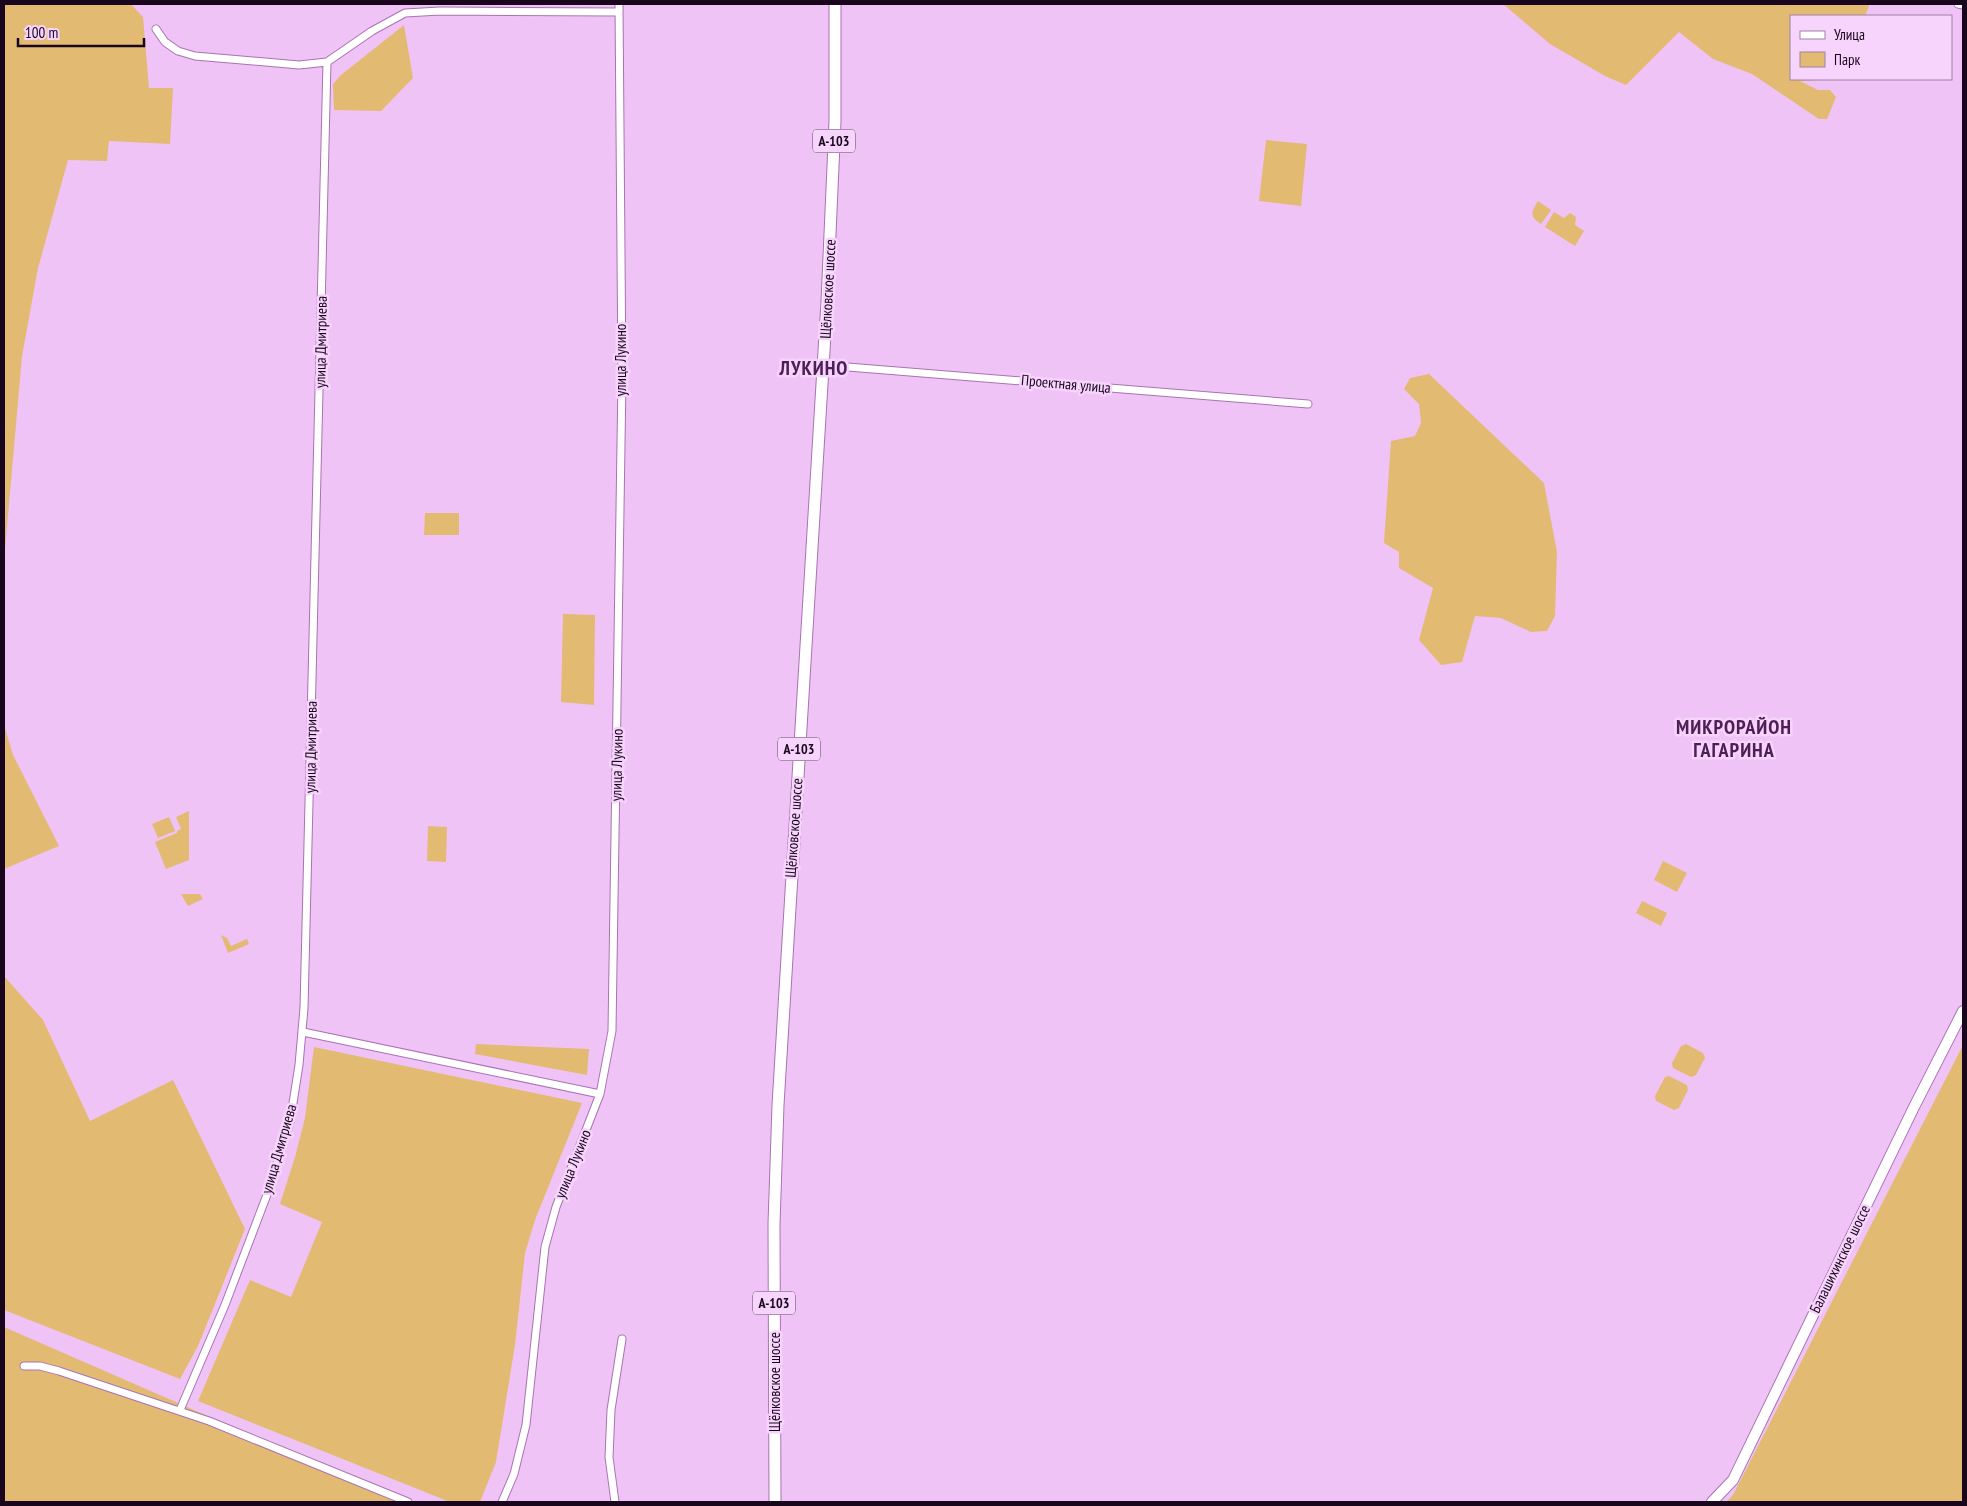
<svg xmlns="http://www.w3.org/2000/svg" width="1967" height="1506" font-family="'PT Sans Narrow',sans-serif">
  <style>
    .green { fill: #e2ba72 }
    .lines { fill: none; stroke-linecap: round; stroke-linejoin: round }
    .minor-casing { stroke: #a973b1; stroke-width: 9 }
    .secondary-casing { stroke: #a973b1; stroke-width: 12 }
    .primary-casing { stroke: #a973b1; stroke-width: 13 }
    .minor { stroke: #fff; stroke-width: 7 }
    .secondary { stroke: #fff; stroke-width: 10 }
    .primary { stroke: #fff; stroke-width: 11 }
    .labels { text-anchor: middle; stroke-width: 5; stroke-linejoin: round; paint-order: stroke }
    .shield { fill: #f7d4fc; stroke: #5c4460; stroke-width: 1 }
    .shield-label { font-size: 14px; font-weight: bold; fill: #19061d }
    .street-label { font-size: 15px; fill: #19061d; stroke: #f7d4fc }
    .district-label { font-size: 20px; font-weight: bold; letter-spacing: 1px; fill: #4e1e56; stroke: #f7d4fc }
  </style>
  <rect width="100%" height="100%" fill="#f0c3f7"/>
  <path class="green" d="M 4,4 L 131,4 L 143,17 L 149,88 L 173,88 L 170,144 L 109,141 L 107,161 L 68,160 L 38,268 L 22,356 L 4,561 Z
    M 1503,4 L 1867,4 L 1869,6 L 1865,16 L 1791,16 L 1791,79 L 1843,79 L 1800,81 L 1818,90 L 1830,90 L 1836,97 L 1827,119 L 1819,119 L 1752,74 L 1713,59 L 1679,32 L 1626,85 L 1605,76 L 1550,44 Z
    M 404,25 L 413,78 L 381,111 L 334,110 L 333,84 L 341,75 Z
    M 1266,140 L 1307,144 L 1301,206 L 1259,201 Z
    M 1538,201 L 1551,210 L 1541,224 C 1529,216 1531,213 1538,201 Z
    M 1554,212 L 1564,218 L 1570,213 L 1576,217 L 1575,225 L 1584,231 L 1575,246 L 1545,227 Z
    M 1429,374 L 1544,483 L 1557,552 L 1555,616 L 1547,631 L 1531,632 L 1501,618 L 1475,616 L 1462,662 L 1441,665 L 1419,640 L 1433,588 L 1399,568 L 1399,552 L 1384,543 L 1391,441 L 1415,436 L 1421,423 L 1419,404 L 1404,389 L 1410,378 Z
    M 425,513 L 459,513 L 459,535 L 424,535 Z
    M 563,614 L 595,615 L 594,705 L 561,702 Z
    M 4,725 L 13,755 L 59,846 L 4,869 Z
    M 189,811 L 189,860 L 166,869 L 155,842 L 177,833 L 177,831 L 181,829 L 176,817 Z
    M 169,817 L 175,831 L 158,838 L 152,824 Z
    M 428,826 L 447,827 L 446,862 L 427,861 Z
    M 1663,861 L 1687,873 L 1677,892 L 1654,880 Z
    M 181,894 L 200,894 L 203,899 L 188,906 Z
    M 1642,901 L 1667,913 L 1661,926 L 1636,913 Z
    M 221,935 L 227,938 L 231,946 L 247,939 L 249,944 L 228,953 Z
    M 4,976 L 43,1020 L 90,1121 L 173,1080 L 245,1229 L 198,1346 L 180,1379 L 4,1310 Z
    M 476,1044 L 589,1049 L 587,1075 L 475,1054 Z
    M 1686,1044 L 1703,1053 L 1705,1058 L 1696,1075 L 1691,1077 L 1673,1068 L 1672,1063 L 1681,1046 Z
    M 1963,1045 L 1963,1502 L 1726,1502 L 1733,1495 Z
    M 314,1047 L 582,1103 L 535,1220 L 525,1253 L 515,1345 L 496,1462 L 480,1502 L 450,1502 L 198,1401 L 250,1280 L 291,1297 L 322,1222 L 280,1204 L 295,1157 L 305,1118 Z
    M 1669,1076 L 1687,1085 L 1688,1090 L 1679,1108 L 1674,1110 L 1656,1101 L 1655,1096 L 1665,1077 Z
    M 4,1327 L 405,1502 L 4,1502 Z"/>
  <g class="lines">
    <defs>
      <path id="minor" d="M 1958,4 L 1963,5
        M 156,29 L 165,42 L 178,51 L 195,56 L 299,65 L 327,62 L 372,31 L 405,13 L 440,11 L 618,12
        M 823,365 L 1308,404
        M 303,1032 L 600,1094
        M 24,1366 L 40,1366 L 59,1371 L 209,1421 L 408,1502
        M 180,1410 L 225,1305 L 268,1192 L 290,1122 L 299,1065 L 304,1008 L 327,62
        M 502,1502 L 514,1474 L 526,1425 L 545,1247 L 556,1207 L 600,1094 L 612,1031 L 622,379 L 619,4
        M 615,1502 L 609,1457 L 611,1410 L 622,1339"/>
      <path id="secondary" d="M 1712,1502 L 1733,1480 L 1914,1107 L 1963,1011"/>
      <path id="primary" d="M 775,1502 L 774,1224 L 778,1105 L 827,302 L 835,121 L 835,4"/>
    </defs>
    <use href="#minor" class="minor-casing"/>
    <use href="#secondary" class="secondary-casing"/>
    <use href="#primary" class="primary-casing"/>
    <use href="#minor" class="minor"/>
    <use href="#secondary" class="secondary"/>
    <use href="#primary" class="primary"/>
  </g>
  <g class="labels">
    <g class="shield">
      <rect x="813" y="129.5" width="42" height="23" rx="4"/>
      <rect x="778" y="737.5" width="42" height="23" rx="4"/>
      <rect x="753" y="1291.5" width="42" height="23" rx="4"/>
    </g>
    <g class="shield-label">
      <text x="834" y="146">А-103</text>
      <text x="799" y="754">А-103</text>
      <text x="774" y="1308">А-103</text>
    </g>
    <g class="street-label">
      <text transform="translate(828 289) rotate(-87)" y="5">Щёлковское шоссе</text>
      <text transform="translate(321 342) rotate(-89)" y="5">улица Дмитриева</text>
      <text transform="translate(621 360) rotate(-90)" y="5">улица Лукино</text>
      <text transform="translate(1066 384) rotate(5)" y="5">Проектная улица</text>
      <text transform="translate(311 747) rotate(-89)" y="5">улица Дмитриева</text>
      <text transform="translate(617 765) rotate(-89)" y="5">улица Лукино</text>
      <text transform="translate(794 828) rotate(-86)" y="5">Щёлковское шоссе</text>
      <text transform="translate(279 1149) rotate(-74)" y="5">улица Дмитриева</text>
      <text transform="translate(573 1164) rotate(-68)" y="5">улица Лукино</text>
      <text transform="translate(1840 1259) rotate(-64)" y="5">Балашихинское шоссе</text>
      <text transform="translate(775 1382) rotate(-90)" y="5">Щёлковское шоссе</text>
    </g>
    <g class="district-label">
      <text x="814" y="375">ЛУКИНО</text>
      <text x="1734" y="734">МИКРОРАЙОН<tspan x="1734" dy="23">ГАГАРИНА</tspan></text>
    </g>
  </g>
  <rect width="1967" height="1506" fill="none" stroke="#19061d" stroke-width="10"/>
  <rect x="1790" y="15" width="162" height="65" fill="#f7d4fc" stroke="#9e82a3"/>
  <rect x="1800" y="31" width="25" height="8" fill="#ffffff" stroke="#9e82a3"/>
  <text x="1834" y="40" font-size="15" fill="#19061d">Улица</text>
  <rect x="1800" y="52" width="25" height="15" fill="#e2ba72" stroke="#9e82a3"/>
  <text x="1834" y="65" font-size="15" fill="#19061d">Парк</text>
  <path d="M18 38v8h126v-8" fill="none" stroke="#19061d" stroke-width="2.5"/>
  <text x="25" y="38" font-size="15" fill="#19061d" stroke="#f7d4fc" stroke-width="4" paint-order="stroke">100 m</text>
</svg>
